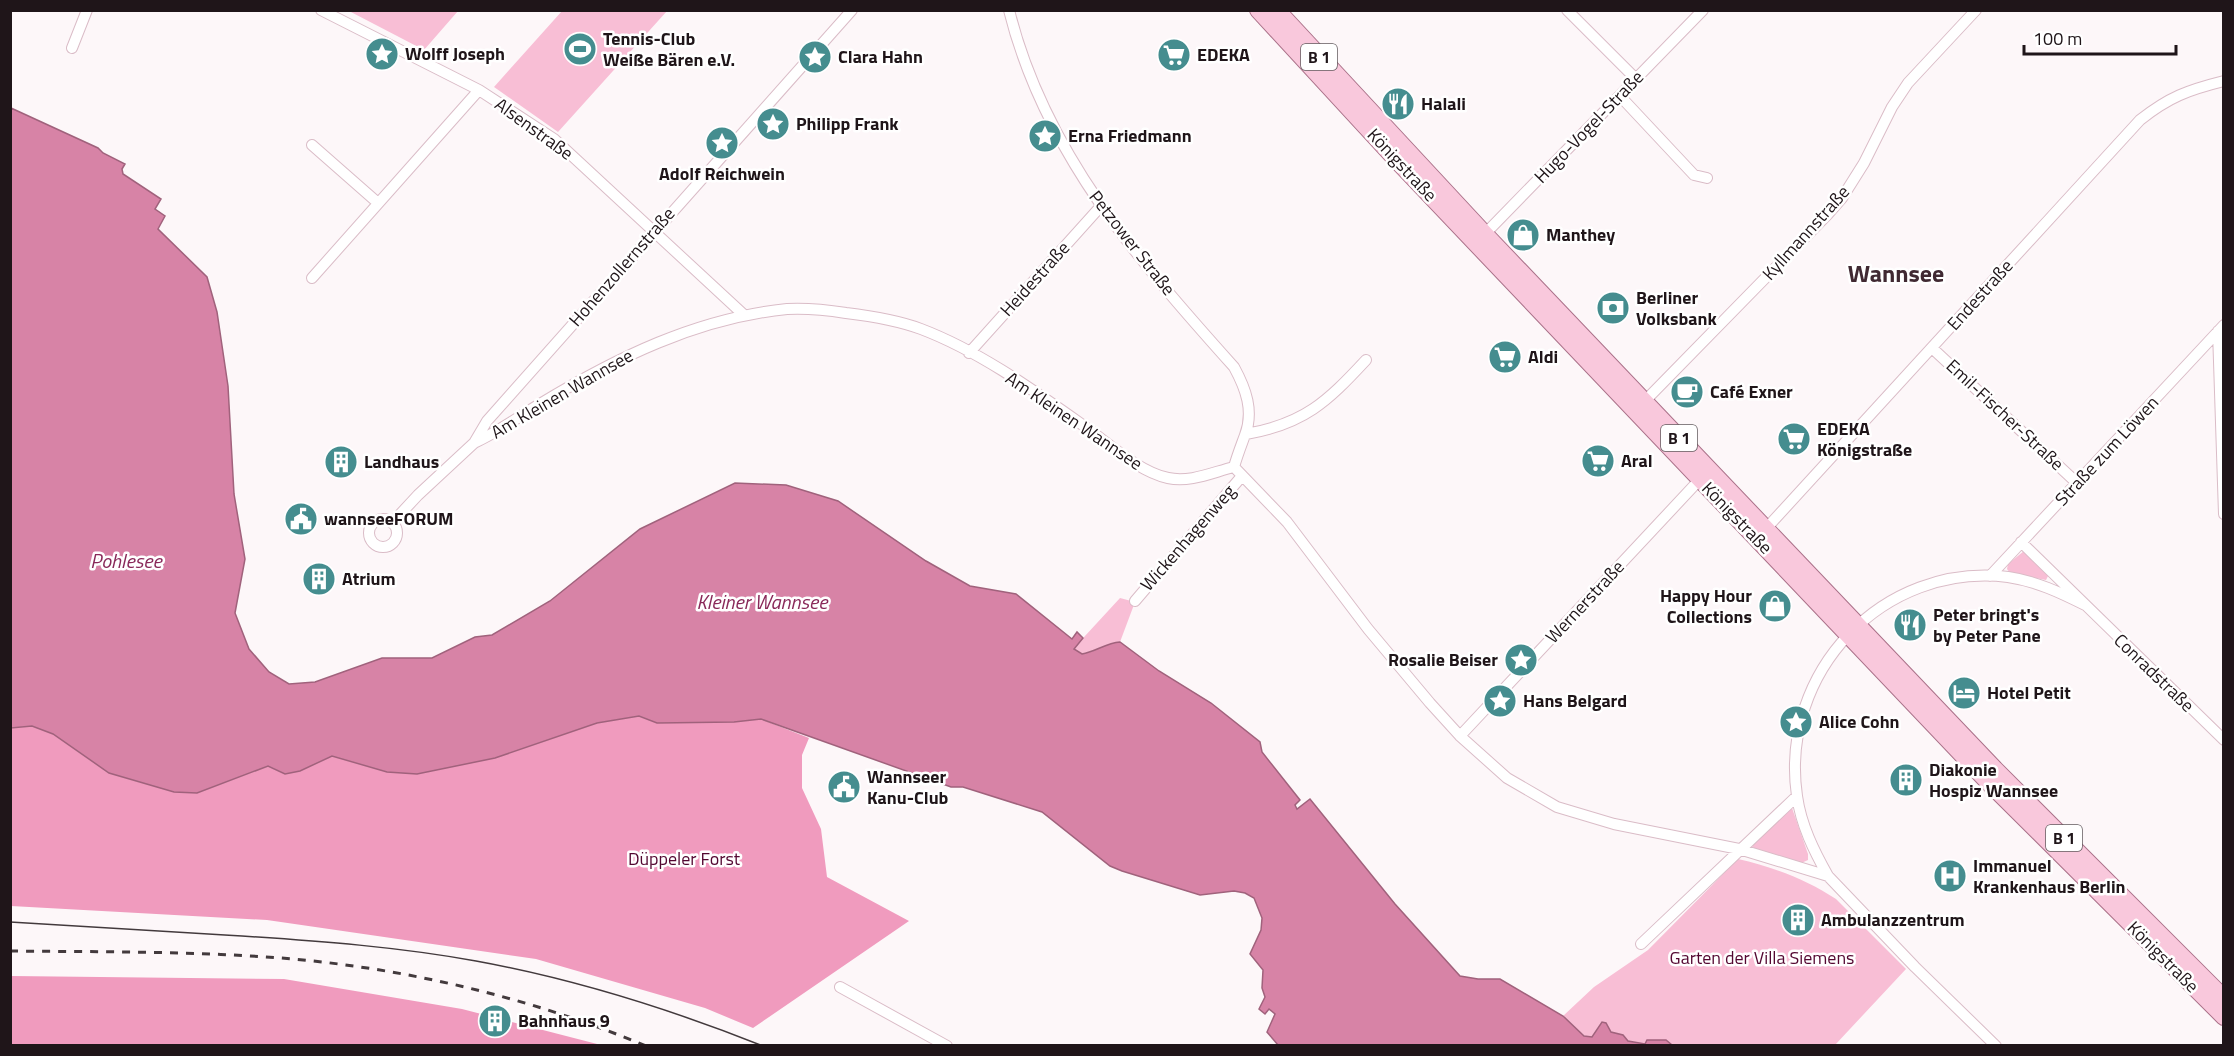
<svg xmlns="http://www.w3.org/2000/svg" width="2234" height="1056" font-family="'Titillium Web',sans-serif">
  <style>
    .green { fill: #f8bed5 }
    .forest { fill: #f09bbe }
    .water { fill: #d783a6; stroke: #a0627c; stroke-width: 1.5 }
    .lines { fill: none; stroke-linecap: round; stroke-linejoin: round }
    .minor-casing { stroke: #dabcc7; stroke-width: 12 }
    .primary-casing { stroke: #aa7189; stroke-width: 18 }
    .minor { stroke: #fff; stroke-width: 10 }
    .primary { stroke: #f9c8dc; stroke-width: 16 }
    .tram { stroke: #433a3d; stroke-width: 1.5 }
    .rail { stroke: #433a3d; stroke-width: 3; stroke-dasharray: 8 8; stroke-linecap: butt }
    .labels { text-anchor: middle; stroke-width: 5; stroke-linejoin: round; paint-order: stroke }
    .shield { fill: #fff; stroke: #625b5e; stroke-width: 1.5 }
    .shield-label { font-size: 16px; font-weight: bold; fill: #1f1519 }
    .poi-label { font-size: 18px; font-weight: bold; fill: #1f1519; stroke: #fff; text-anchor: start }
    .street-label { font-size: 18px; fill: #1f1519; stroke: #fff }
    .park-label { font-size: 18px; fill: #530731; stroke: #fff }
    .water-label { font-size: 20px; font-style: italic; fill: #892859; stroke: #fff }
    .district-label { font-size: 24px; font-weight: bold; fill: #402932; stroke: #fff }
  </style>
  <rect width="100%" height="100%" fill="#fdf7f9"/>
  <path class="green" d="M 349,11 L 458,11 L 424,50 Z
    M 562,11 L 667,11 L 558,132 L 494,87 Z
    M 2024,551 L 2049,574 L 2046,580 L 2010,573 L 2007,569 L 2008,564 Z
    M 1120,598 L 1135,602 L 1120,642 C 1106,643 1095,652 1082,654 L 1073,649 Z
    M 1792,808 L 1808,854 L 1808,860 L 1799,864 L 1755,849 L 1751,845 Z
    M 1738,859 C 1773,867 1806,879 1836,899 L 1906,969 L 1835,1045 L 1672,1046 L 1666,1040 L 1647,1040 L 1645,1044 L 1628,1041 L 1623,1035 L 1611,1032 L 1606,1023 L 1592,1037 L 1584,1036 L 1563,1016 L 1594,987 L 1648,950 Z"/>
  <path class="forest" d="M 639,716 L 657,723 L 734,722 L 761,719 L 809,738 L 802,755 L 802,788 L 821,829 L 827,877 L 909,921 L 753,1028 L 705,1008 L 536,959 L 267,920 L 11,906 L 10,728 L 32,726 L 53,734 L 109,773 L 139,782 L 197,793 L 268,766 L 285,774 L 300,771 L 332,756 L 387,772 L 495,758 L 597,723 Z
    M 11,976 L 284,979 L 462,1009 L 601,1045 L 11,1045 Z"/>
  <path class="water" d="M 11,108 L 98,148 L 103,153 L 125,164 L 122,169 L 123,174 L 161,199 L 155,209 L 165,216 L 158,229 L 207,277 L 217,312 L 228,386 L 234,494 L 245,559 L 235,613 L 249,649 L 269,672 L 289,684 L 315,682 L 382,658 L 432,658 L 475,637 L 492,635 L 550,601 L 640,529 L 735,483 L 786,485 L 838,501 L 926,561 L 970,586 L 1016,594 L 1072,639 L 1077,632 L 1083,638 L 1074,649 L 1082,654 C 1095,652 1106,643 1120,642 L 1159,671 L 1211,703 L 1260,742 L 1262,752 L 1300,800 L 1295,805 L 1297,809 L 1310,799 L 1395,904 L 1460,976 L 1478,979 L 1500,979 L 1563,1016 L 1584,1036 L 1592,1037 L 1602,1022 L 1606,1023 L 1611,1032 L 1623,1035 L 1628,1041 L 1645,1044 L 1647,1040 L 1666,1040 L 1672,1045 L 1278,1045 L 1267,1032 L 1275,1014 L 1269,1009 L 1265,1014 L 1259,1009 L 1265,997 L 1262,988 L 1263,970 L 1250,954 L 1261,930 L 1262,918 L 1254,898 L 1245,893 L 1234,891 L 1200,895 L 1122,871 L 1110,866 L 1042,812 L 963,787 L 951,787 L 761,719 L 734,722 L 657,723 L 639,716 L 597,723 L 495,758 L 417,774 L 387,772 L 332,756 L 300,771 L 285,774 L 268,766 L 197,793 L 174,792 L 109,773 L 53,734 L 32,726 L 11,728 Z"/>
  <g class="lines">
    <defs>
      <path id="minor" d="M 321,10 L 479,90 L 554,139 L 744,315
        M 1009,10 C 1044,152 1139,261 1234,367 C 1246,389 1254,411 1245,435 C 1241,446 1237,456 1234,467
        M 1567,10 L 1636,79
        M 72,48 L 87,10
        M 1620,96 L 1694,175 L 1707,178
        M 312,145 L 378,203
        M 1481,238 L 1703,10
        M 312,278 L 479,90
        M 2218,331 L 2224,514
        M 1932,348 L 2077,483
        M 969,353 L 1101,206
        M 1640,406 L 1828,214 L 1842,198 L 1864,163 L 1892,107 L 1908,83 L 1976,10
        M 1246,434 C 1304,424 1327,402 1366,360
        M 474,443 C 498,432 518,417 540,404 C 616,358 697,318 787,309 C 806,308 827,310 846,313 C 871,316 897,320 921,329 C 979,351 1033,390 1084,426 C 1108,443 1139,472 1168,478 C 1190,483 1213,472 1234,467 L 1287,522 L 1368,629 L 1430,703 L 1460,736 L 1507,778 L 1557,807 L 1614,824 L 1739,849 L 1828,876 L 1915,967 L 1996,1046
        M369 533a14 14 0 1 1 28 0a14 14 0 1 1-28 0Z
        M 392,523 L 418,495 L 474,443 L 487,421 L 852,10
        M 1763,532 L 2140,120 C 2169,97 2188,90 2224,81
        M 2021,542 L 2224,740
        M 1990,576 L 2224,325
        M 1135,601 L 1242,476
        M 1460,736 L 1703,476
        M 1828,876 C 1814,851 1801,825 1797,796 C 1779,672 1883,562 2008,577 C 2036,581 2061,593 2085,605
        M 1641,944 L 1797,796
        M 840,987 L 947,1046"/>
      <path id="primary" d="M 1258,10 L 1399,163 L 1985,779 L 2224,1017
        M 1277,10 L 1485,234 L 1995,769 L 2224,998"/>
    </defs>
    <use href="#minor" class="minor-casing"/>
    <use href="#primary" class="primary-casing"/>
    <use href="#minor" class="minor"/>
    <use href="#primary" class="primary"/>
    <path class="tram" d="M 10,922 C 88,927 165,931 242,936 C 320,941 399,947 476,961 C 575,979 670,1009 763,1046"/>
    <path class="rail" d="M 10,951 C 105,952 199,951 293,959 C 414,970 534,999 646,1046"/>
  </g>
  <defs>
    <symbol id="stadium-disc" viewBox="-11 -11 22 22"><circle r="9.5" fill="#458d8f" stroke="#fff"/><path d="M0-5a6.5 5 0 1 0 0 10a6.5 5 0 1 0 0-10ZM-3.5-1.8h7v3.6h-7Z" fill="#fff"/></symbol>
    <symbol id="sight-disc" viewBox="-11 -11 22 22"><circle r="9.5" fill="#458d8f" stroke="#fff"/><path d="M0-6L1.8-2.2L6-1.7L2.9 1.2L3.7 5.4L0 3.3L-3.7 5.4L-2.9 1.2L-6-1.7L-1.8-2.2Z" fill="#fff"/></symbol>
    <symbol id="supermarket-disc" viewBox="-11 -11 22 22"><circle r="9.5" fill="#458d8f" stroke="#fff"/><path d="M-6-5.5h2.5l.6 2H6L4.5 2H-2.5L-4.4-4H-6ZM-1.5 3.2a1.3 1.3 0 1 0 .1 0ZM3 3.2a1.3 1.3 0 1 0 .1 0Z" fill="#fff"/></symbol>
    <symbol id="restaurant-disc" viewBox="-11 -11 22 22"><circle r="9.5" fill="#458d8f" stroke="#fff"/><path d="M-5-6h1v4h1v-4h1v4h1v-4h1v5L-1.5 .5V6h-2V.5L-5-1ZM5-6V6H3V1.5H1.5Q1.5-4 5-6Z" fill="#fff"/></symbol>
    <symbol id="shop-disc" viewBox="-11 -11 22 22"><circle r="9.5" fill="#458d8f" stroke="#fff"/><path d="M-5-2.5h2.3a2.7 3.5 0 0 1 5.4 0H5L5.5 6h-11ZM-1.5-2.5h3a1.5 2.3 0 0 0-3 0Z" fill="#fff"/></symbol>
    <symbol id="bank-disc" viewBox="-11 -11 22 22"><circle r="9.5" fill="#458d8f" stroke="#fff"/><path d="M-6-4H6V4H-6ZM0-2.3a2.3 2.3 0 1 0 0 4.6a2.3 2.3 0 1 0 0-4.6Z" fill="#fff"/></symbol>
    <symbol id="cafe-disc" viewBox="-11 -11 22 22"><circle r="9.5" fill="#458d8f" stroke="#fff"/><path d="M-5.5-4.5H6V0H3Q3 3.5 0 3.5H-2.5Q-5.5 3.5-5.5 0ZM3-3.2v2h1.7v-2ZM-6 4.5H4V6H-6Z" fill="#fff"/></symbol>
    <symbol id="building-disc" viewBox="-11 -11 22 22"><circle r="9.5" fill="#458d8f" stroke="#fff"/><path d="M-4-6H4V6H1V3H-1V6H-4ZM-2.5-4.3h1.7v1.8h-1.7ZM.8-4.3h1.7v1.8H.8ZM-2.5-1h1.7V.8h-1.7ZM.8-1h1.7V.8H.8Z" fill="#fff"/></symbol>
    <symbol id="civic-disc" viewBox="-11 -11 22 22"><circle r="9.5" fill="#458d8f" stroke="#fff"/><path d="M-.6-6.5H3V-4.5H.6V-3L4-1V1h2V6H-6V1h2V-1L-.6-3ZM-1.2 2.5V6h2.4V2.5Z" fill="#fff"/></symbol>
    <symbol id="hotel-disc" viewBox="-11 -11 22 22"><circle r="9.5" fill="#458d8f" stroke="#fff"/><path d="M-6-4.5h1.5V1H6V5H4.5V3h-9V5H-6ZM-4 0a1.8 1.8 0 1 1 3.6 0ZM.5 0V-2.5h3Q6-2.5 6 0Z" fill="#fff"/></symbol>
    <symbol id="hospital-disc" viewBox="-11 -11 22 22"><circle r="9.5" fill="#458d8f" stroke="#fff"/><path d="M-5-5h3v3.5h4V-5h3V5h-3V1.5h-4V5h-3Z" fill="#fff"/></symbol>
  </defs>
  <g fill-rule="evenodd">
    <use href="#stadium-disc" x="561" y="30" width="38" height="38"/>
    <use href="#sight-disc" x="363" y="35" width="38" height="38"/>
    <use href="#supermarket-disc" x="1155" y="36" width="38" height="38"/>
    <use href="#sight-disc" x="796" y="38" width="38" height="38"/>
    <use href="#restaurant-disc" x="1379" y="85" width="38" height="38"/>
    <use href="#sight-disc" x="754" y="105" width="38" height="38"/>
    <use href="#sight-disc" x="1026" y="117" width="38" height="38"/>
    <use href="#sight-disc" x="703" y="124" width="38" height="38"/>
    <use href="#shop-disc" x="1504" y="216" width="38" height="38"/>
    <use href="#bank-disc" x="1594" y="289" width="38" height="38"/>
    <use href="#supermarket-disc" x="1486" y="338" width="38" height="38"/>
    <use href="#cafe-disc" x="1668" y="373" width="38" height="38"/>
    <use href="#supermarket-disc" x="1775" y="420" width="38" height="38"/>
    <use href="#supermarket-disc" x="1579" y="442" width="38" height="38"/>
    <use href="#building-disc" x="322" y="443" width="38" height="38"/>
    <use href="#civic-disc" x="282" y="500" width="38" height="38"/>
    <use href="#building-disc" x="300" y="560" width="38" height="38"/>
    <use href="#shop-disc" x="1756" y="587" width="38" height="38"/>
    <use href="#restaurant-disc" x="1891" y="606" width="38" height="38"/>
    <use href="#sight-disc" x="1502" y="641" width="38" height="38"/>
    <use href="#hotel-disc" x="1945" y="674" width="38" height="38"/>
    <use href="#sight-disc" x="1481" y="682" width="38" height="38"/>
    <use href="#sight-disc" x="1777" y="703" width="38" height="38"/>
    <use href="#building-disc" x="1887" y="761" width="38" height="38"/>
    <use href="#civic-disc" x="825" y="768" width="38" height="38"/>
    <use href="#hospital-disc" x="1931" y="857" width="38" height="38"/>
    <use href="#building-disc" x="1779" y="901" width="38" height="38"/>
    <use href="#building-disc" x="476" y="1002" width="38" height="38"/>
  </g>
  <g class="labels">
    <g class="shield">
      <rect x="1301" y="44" width="36" height="26" rx="4.5"/>
      <rect x="1661" y="425" width="36" height="26" rx="4.5"/>
      <rect x="2046" y="825" width="36" height="26" rx="4.5"/>
    </g>
    <g class="shield-label">
      <text x="1319" y="63">B 1</text>
      <text x="1679" y="444">B 1</text>
      <text x="2064" y="844">B 1</text>
    </g>
    <g class="poi-label">
      <text x="603" y="45">Tennis-Club<tspan x="603" dy="21">Weiße Bären e.V.</tspan></text>
      <text x="405" y="60">Wolff Joseph</text>
      <text x="1197" y="61">EDEKA</text>
      <text x="838" y="63">Clara Hahn</text>
      <text x="1421" y="110">Halali</text>
      <text x="796" y="130">Philipp Frank</text>
      <text x="1068" y="142">Erna Friedmann</text>
      <text x="722" y="180" text-anchor="middle">Adolf Reichwein</text>
      <text x="1546" y="241">Manthey</text>
      <text x="1636" y="304">Berliner<tspan x="1636" dy="21">Volksbank</tspan></text>
      <text x="1528" y="363">Aldi</text>
      <text x="1710" y="398">Café Exner</text>
      <text x="1817" y="435">EDEKA<tspan x="1817" dy="21">Königstraße</tspan></text>
      <text x="1621" y="467">Aral</text>
      <text x="364" y="468">Landhaus</text>
      <text x="324" y="525">wannseeFORUM</text>
      <text x="342" y="585">Atrium</text>
      <text x="1752" y="602" text-anchor="end">Happy Hour<tspan x="1752" dy="21">Collections</tspan></text>
      <text x="1933" y="621">Peter bringt's<tspan x="1933" dy="21">by Peter Pane</tspan></text>
      <text x="1498" y="666" text-anchor="end">Rosalie Beiser</text>
      <text x="1987" y="699">Hotel Petit</text>
      <text x="1523" y="707">Hans Belgard</text>
      <text x="1819" y="728">Alice Cohn</text>
      <text x="1929" y="776">Diakonie<tspan x="1929" dy="21">Hospiz Wannsee</tspan></text>
      <text x="867" y="783">Wannseer<tspan x="867" dy="21">Kanu-Club</tspan></text>
      <text x="1973" y="872">Immanuel<tspan x="1973" dy="21">Krankenhaus Berlin</tspan></text>
      <text x="1821" y="926">Ambulanzzentrum</text>
      <text x="518" y="1027">Bahnhaus 9</text>
    </g>
    <g class="street-label">
      <text transform="translate(1589 127) rotate(-46)" y="6">Hugo-Vogel-Straße</text>
      <text transform="translate(534 129) rotate(36)" y="6">Alsenstraße</text>
      <text transform="translate(1402 165) rotate(47)" y="6">Königstraße</text>
      <text transform="translate(1806 233) rotate(-48)" y="6">Kyllmannstraße</text>
      <text transform="translate(1132 243) rotate(52)" y="6">Petzower Straße</text>
      <text transform="translate(622 267) rotate(-49)" y="6">Hohenzollernstraße</text>
      <text transform="translate(1035 279) rotate(-48)" y="6">Heidestraße</text>
      <text transform="translate(1980 295) rotate(-48)" y="6">Endestraße</text>
      <text transform="translate(562 394) rotate(-30)" y="6">Am Kleinen Wannsee</text>
      <text transform="translate(2005 415) rotate(43)" y="6">Emil-Fischer-Straße</text>
      <text transform="translate(1074 421) rotate(34)" y="6">Am Kleinen Wannsee</text>
      <text transform="translate(2107 451) rotate(-47)" y="6">Straße zum Löwen</text>
      <text transform="translate(1737 518) rotate(46)" y="6">Königstraße</text>
      <text transform="translate(1188 538) rotate(-49)" y="6">Wickenhagenweg</text>
      <text transform="translate(1585 602) rotate(-47)" y="6">Wernerstraße</text>
      <text transform="translate(2154 673) rotate(44)" y="6">Conradstraße</text>
      <text transform="translate(2163 957) rotate(45)" y="6">Königstraße</text>
    </g>
    <g class="park-label">
      <text x="684" y="865">Düppeler Forst</text>
      <text x="1762" y="964">Garten der Villa Siemens</text>
    </g>
    <g class="water-label">
      <text x="126" y="568">Pohlesee</text>
      <text x="762" y="609">Kleiner Wannsee</text>
    </g>
    <g class="district-label">
      <text x="1896" y="282">Wannsee</text>
    </g>
  </g>
  <rect width="2234" height="1056" fill="none" stroke="#1f1519" stroke-width="24"/>
  <path d="M2024 45v9h152v-9" fill="none" stroke="#1f1519" stroke-width="3"/>
  <text x="2033" y="45" font-size="18" fill="#1f1519" stroke="#ffffff" stroke-width="4.5" paint-order="stroke">100 m</text>
</svg>
